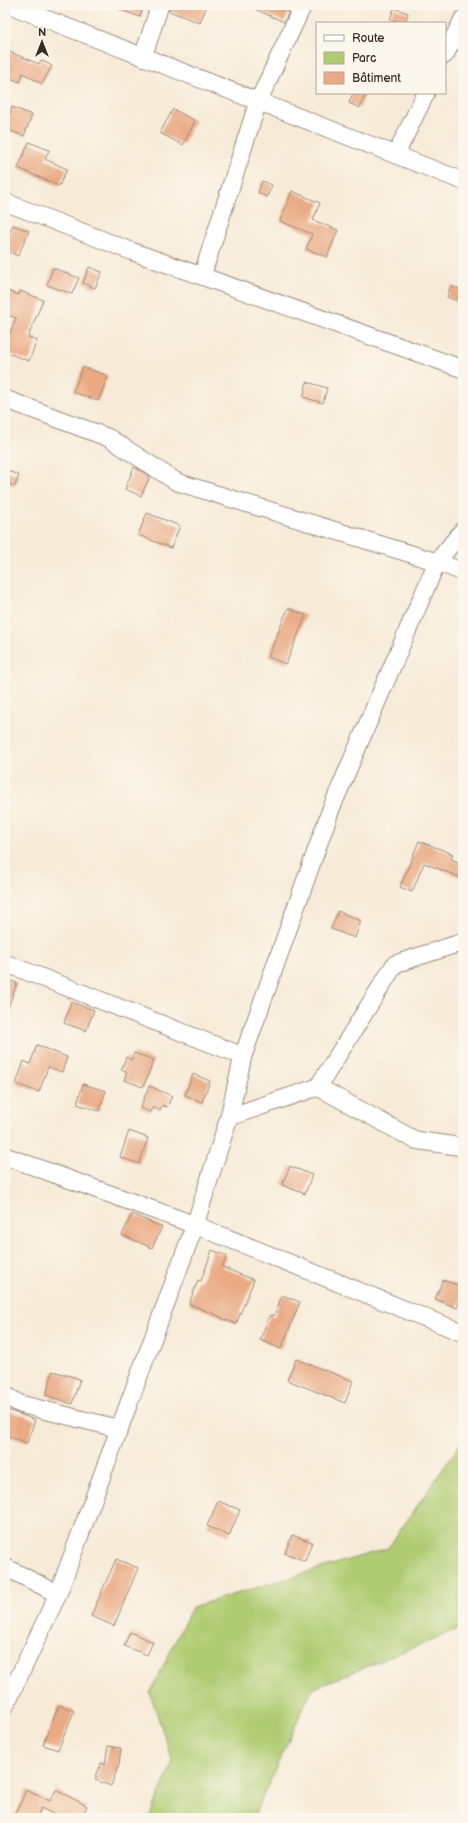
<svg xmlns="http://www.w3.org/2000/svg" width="468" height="1823" font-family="'Balsamiq Sans',sans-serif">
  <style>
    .green { fill: #b0cc72; stroke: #767b48 }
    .building { fill: #eaaa84 }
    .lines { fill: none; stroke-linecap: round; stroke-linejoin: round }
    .minor-casing { stroke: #998a7b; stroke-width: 19 }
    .minor { stroke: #fff; stroke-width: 17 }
  </style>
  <rect width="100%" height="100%" fill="#fbf7ec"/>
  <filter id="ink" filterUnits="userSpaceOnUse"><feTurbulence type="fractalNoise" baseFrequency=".025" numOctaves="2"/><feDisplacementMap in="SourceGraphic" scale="8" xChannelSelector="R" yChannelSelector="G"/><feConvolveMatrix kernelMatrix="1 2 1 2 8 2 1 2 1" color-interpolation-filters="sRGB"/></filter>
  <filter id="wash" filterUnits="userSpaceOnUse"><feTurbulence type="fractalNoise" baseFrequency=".012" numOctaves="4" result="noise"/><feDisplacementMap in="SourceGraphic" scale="16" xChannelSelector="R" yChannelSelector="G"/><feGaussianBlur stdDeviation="0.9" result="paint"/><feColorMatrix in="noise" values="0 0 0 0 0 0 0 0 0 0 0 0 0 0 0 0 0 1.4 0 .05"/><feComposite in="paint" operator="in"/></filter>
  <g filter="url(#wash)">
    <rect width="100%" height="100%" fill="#f7ebd8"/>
    <path class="green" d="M 463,1440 L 463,1627 L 312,1689 L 253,1818 L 149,1818 L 173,1762 L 150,1693 L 192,1607 L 388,1548 Z"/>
    <g id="blocks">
      <path class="building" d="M 111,5 L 144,5 L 140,17 L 111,6 Z
        M 170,5 L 207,5 L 200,23 L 169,11 Z
        M 246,5 L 274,5 L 289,12 L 284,22 Z
        M 394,8 L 408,13 L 405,23 L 390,20 Z
        M 5,50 L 39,64 L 41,60 L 52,66 L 42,84 L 23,73 L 20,82 L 5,76 Z
        M 353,93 L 366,93 L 360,108 L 349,103 Z
        M 12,107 L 32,115 L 24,136 L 5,129 Z
        M 173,109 L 195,121 L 183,145 L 160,133 Z
        M 29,142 L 49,150 L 45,159 L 67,169 L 59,186 L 18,168 Z
        M 262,181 L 272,185 L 267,197 L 258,193 Z
        M 292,191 L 320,203 L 313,220 L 338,230 L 327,257 L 306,249 L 312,234 L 280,221 Z
        M 13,225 L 29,231 L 18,256 L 5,250 L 5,242 Z
        M 89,267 L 102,272 L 95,288 L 83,283 Z
        M 53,268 L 79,278 L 72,294 L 47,285 Z
        M 451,286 L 462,290 L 457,301 L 447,297 Z
        M 5,290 L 19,295 L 20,291 L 43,300 L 28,337 L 37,340 L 29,361 L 5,352 L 5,345 L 16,318 L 5,314 Z
        M 83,367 L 108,376 L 98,401 L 73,392 Z
        M 307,382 L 327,388 L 323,403 L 303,397 Z
        M 134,467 L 150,476 L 141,496 L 125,489 Z
        M 5,470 L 19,475 L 15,486 L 5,483 Z
        M 147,513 L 180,526 L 171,548 L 138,535 Z
        M 288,608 L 306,615 L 286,664 L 268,657 Z
        M 419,841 L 453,854 L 451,859 L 463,864 L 459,877 L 424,863 L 412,892 L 400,887 Z
        M 338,911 L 361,921 L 355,938 L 331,929 Z
        M 5,979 L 17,983 L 6,1013 L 5,1013 Z
        M 71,1002 L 94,1010 L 86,1031 L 64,1023 Z
        M 37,1045 L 67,1057 L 62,1072 L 48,1067 L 39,1092 L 16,1084 L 24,1061 L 30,1064 Z
        M 134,1053 L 154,1060 L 143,1087 L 124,1080 L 127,1072 L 121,1070 L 126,1057 L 131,1060 Z
        M 193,1074 L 210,1081 L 202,1102 L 185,1095 Z
        M 83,1084 L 106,1091 L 99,1111 L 77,1104 Z
        M 149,1086 L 172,1096 L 167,1107 L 162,1105 L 160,1110 L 153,1107 L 150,1112 L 140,1108 Z
        M 129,1131 L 148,1138 L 139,1164 L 120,1157 Z
        M 290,1166 L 312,1175 L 305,1194 L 282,1185 Z
        M 132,1214 L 162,1227 L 152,1248 L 122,1235 Z
        M 212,1250 L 227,1256 L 222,1267 L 254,1280 L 236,1324 L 221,1318 L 221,1317 L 189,1304 L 198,1280 L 201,1281 Z
        M 443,1280 L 463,1287 L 463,1292 L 457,1308 L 435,1299 Z
        M 282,1295 L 300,1302 L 281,1349 L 260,1340 L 270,1315 L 274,1316 Z
        M 296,1359 L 353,1381 L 345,1403 L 287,1380 Z
        M 53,1371 L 80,1379 L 72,1404 L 46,1395 Z
        M 5,1409 L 35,1420 L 27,1443 L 5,1435 Z
        M 218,1501 L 240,1510 L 229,1536 L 207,1526 Z
        M 292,1535 L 312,1542 L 305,1561 L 285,1553 Z
        M 116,1559 L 138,1568 L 114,1626 L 91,1616 Z
        M 130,1632 L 153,1642 L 147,1655 L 124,1646 Z
        M 59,1705 L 74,1711 L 58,1750 L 43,1745 Z
        M 108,1746 L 121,1748 L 119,1764 L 111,1786 L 95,1780 L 101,1763 L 105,1764 Z
        M 26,1790 L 50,1801 L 56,1790 L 87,1806 L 81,1818 L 61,1818 L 41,1808 L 37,1818 L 14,1818 Z"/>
    </g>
  </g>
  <g filter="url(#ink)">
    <use href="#blocks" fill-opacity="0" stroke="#998a7b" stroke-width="1"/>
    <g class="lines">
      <defs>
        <path id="minor" d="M 10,5 L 463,181
          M 445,55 L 463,19
          M 143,57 L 160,5
          M 396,154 L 426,93
          M 5,202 L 131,251 L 463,369
          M 202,276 L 258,102 L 303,5
          M 5,399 L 109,438 L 177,482 L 437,562 L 463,572
          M 5,963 L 243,1056
          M 318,1087 L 415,1140 L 463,1147
          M 229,1117 L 318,1087 L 395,964 L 463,942
          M 5,1156 L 195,1225 L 463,1333
          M 5,1395 L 20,1404 L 120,1429
          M 5,1567 L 58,1594
          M 5,1706 L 58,1594 L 195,1225 L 229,1117 L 243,1056 L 331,809 L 437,562 L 463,530"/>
      </defs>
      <use href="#minor" class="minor-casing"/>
      <use href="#minor" class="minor"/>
    </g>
  </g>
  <rect width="468" height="1823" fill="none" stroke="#fbf7ec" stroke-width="20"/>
  <rect x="316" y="22" width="130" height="72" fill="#fbf7ec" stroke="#aea59a"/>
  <rect x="324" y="35" width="20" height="6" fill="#ffffff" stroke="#aea59a"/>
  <text x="352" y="42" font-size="12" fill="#3b2a1e">Route</text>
  <rect x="324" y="52" width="20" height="12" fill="#b0cc72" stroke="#aea59a"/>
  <text x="352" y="62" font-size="12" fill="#3b2a1e">Parc</text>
  <rect x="324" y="72" width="20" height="12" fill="#eaaa84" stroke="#aea59a"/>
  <text x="352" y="82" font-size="12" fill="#3b2a1e">Bâtiment</text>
  <g transform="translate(42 42)" stroke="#fbf7ec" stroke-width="3" paint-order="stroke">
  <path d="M0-3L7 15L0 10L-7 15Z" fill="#3b2a1e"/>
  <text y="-6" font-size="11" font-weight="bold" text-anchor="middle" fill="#3b2a1e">N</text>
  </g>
</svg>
